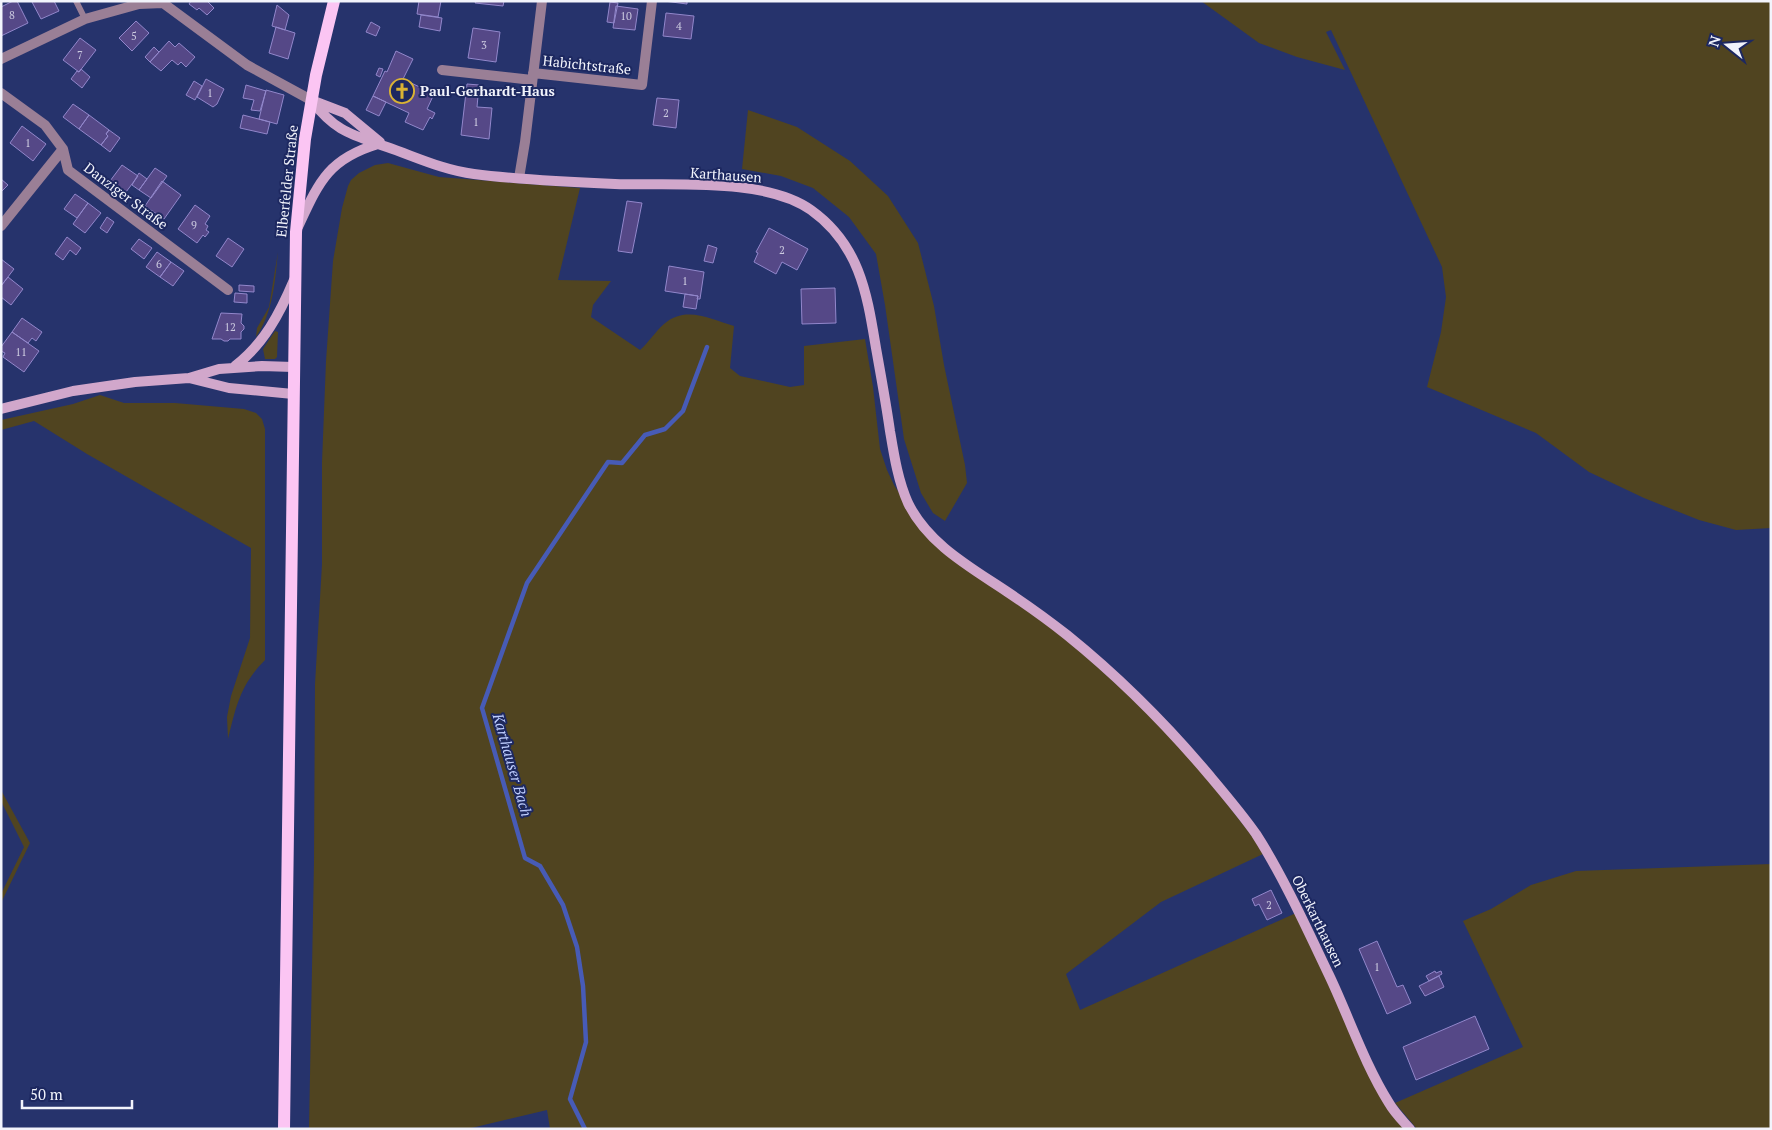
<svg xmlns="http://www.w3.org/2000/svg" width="1772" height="1130" font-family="'PT Serif',serif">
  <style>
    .green { fill: #504420 }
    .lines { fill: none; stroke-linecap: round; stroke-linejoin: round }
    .stream { stroke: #475bb6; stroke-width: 4.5 }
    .building { fill: #554887; stroke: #9287cb }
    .lane { stroke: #9a7f96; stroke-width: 6 }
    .street { stroke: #9a7f96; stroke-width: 10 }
    .secondary { stroke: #d1a7cb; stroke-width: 10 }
    .primary { stroke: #fbc5f3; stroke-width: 12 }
    .labels { text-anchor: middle; stroke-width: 4; stroke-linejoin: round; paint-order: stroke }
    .number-label { font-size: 11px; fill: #cbc9df }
    .street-label { font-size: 14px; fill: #f2f4fc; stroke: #1d2860 }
    .poi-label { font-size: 14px; font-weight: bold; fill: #f2f4fc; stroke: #1d2860; text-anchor: start }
    .water-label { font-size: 15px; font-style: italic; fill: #becdfe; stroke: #1d2860 }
  </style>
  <rect width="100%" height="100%" fill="#26336c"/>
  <path class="green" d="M 1201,1 L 1771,1 L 1771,528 L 1736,530 L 1699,520 L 1644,498 L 1589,472 L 1536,433 L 1427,387 L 1441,332 L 1446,297 L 1442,267 L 1331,30 L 1326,32 L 1345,70 L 1297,57 L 1259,43 Z
    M 748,110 L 797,127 L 850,161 L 888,196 L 918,243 L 934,306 L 944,365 L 965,465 L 967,483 L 945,521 L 933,513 L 921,493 L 904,439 L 885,305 L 876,254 L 849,217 L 813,188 L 781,176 L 742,169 Z
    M 388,163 L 439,177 L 580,188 L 558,280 L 611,281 L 593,305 L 591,317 L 640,350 C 649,342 655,332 664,324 C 685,305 711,319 734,326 L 730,368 L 740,376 L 790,387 L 804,385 L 804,346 L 865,339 L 873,387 L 880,449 L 887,470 L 894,485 L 924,531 L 1063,636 L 1124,691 L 1176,742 L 1202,772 L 1252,836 L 1263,854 L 1161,902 L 1066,974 L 1080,1010 L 1296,913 L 1386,1092 L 1409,1129 L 550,1129 L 547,1110 L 467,1129 L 309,1129 L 314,861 L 315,684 L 322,564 L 322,462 L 326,361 L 333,261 L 342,208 L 348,186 L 351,180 L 359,173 L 375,165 Z
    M 278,252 C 275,281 273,313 256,337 L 257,328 L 269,307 Z
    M 275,331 L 278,332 L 277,357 L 275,359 L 265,359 L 263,349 Z
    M 100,395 L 124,403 L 175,403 L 244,409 L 256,413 L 262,419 L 265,429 L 265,660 C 240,685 236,707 228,739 L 227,717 L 231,696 L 250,638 L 251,548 L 87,454 L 34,421 L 1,430 L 1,420 L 73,404 Z
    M 1,790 L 30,843 L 1,903 L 1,894 L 24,847 L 1,801 Z
    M 1771,864 L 1771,1129 L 1417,1129 L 1395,1103 L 1523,1047 L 1463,921 L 1491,909 L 1531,885 L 1576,871 Z"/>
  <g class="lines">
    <path class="stream" d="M 585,1129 L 570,1099 L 586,1042 L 583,986 L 577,947 L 563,905 L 540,866 L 525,858 L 482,708 L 527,583 L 608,462 L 622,463 L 645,435 L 665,429 L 683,411 L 707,347"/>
  </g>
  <path class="building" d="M 13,1 L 17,1 L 28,23 L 1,36 L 1,7 Z
    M 34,1 L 54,1 L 59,11 L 41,19 L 32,2 Z
    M 191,1 L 207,1 L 214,8 L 207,15 L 199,8 L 197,10 L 189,4 Z
    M 419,1 L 441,1 L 438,17 L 417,14 Z
    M 476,1 L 504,1 L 503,6 L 475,3 Z
    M 664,1 L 687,1 L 687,4 Z
    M 610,2 L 618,3 L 614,23 L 607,22 Z
    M 277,5 L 289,15 L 285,30 L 272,26 Z
    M 616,6 L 638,9 L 635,30 L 613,28 Z
    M 666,13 L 694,16 L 691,39 L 663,36 Z
    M 421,15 L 442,18 L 440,31 L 419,27 Z
    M 136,21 L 149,33 L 132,51 L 119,38 Z
    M 371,22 L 380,27 L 376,36 L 366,32 Z
    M 276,27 L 295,33 L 288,59 L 269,53 Z
    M 473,28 L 500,32 L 496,62 L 468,58 Z
    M 80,38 L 96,50 L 79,72 L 63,60 Z
    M 169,41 L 175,47 L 179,43 L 195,57 L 186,67 L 181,62 L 178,65 L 172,60 L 161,71 L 150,62 Z
    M 154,47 L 159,52 L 150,62 L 145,57 Z
    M 396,51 L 413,59 L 403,79 L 434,94 L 427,109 L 435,113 L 432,119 L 430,117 L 423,130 L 405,122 L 409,113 L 373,96 L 385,71 L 387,72 Z
    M 379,68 L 383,69 L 380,77 L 376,75 Z
    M 81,69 L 90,77 L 82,88 L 71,79 L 77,71 L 79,72 Z
    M 206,79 L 224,89 L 217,104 L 213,107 L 197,97 Z
    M 194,81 L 202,86 L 195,100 L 186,95 Z
    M 467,84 L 479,85 L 477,107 L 492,108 L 489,139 L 461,135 Z
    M 246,85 L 266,91 L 260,111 L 251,110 L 254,100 L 243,98 Z
    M 266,90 L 284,95 L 277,124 L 259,119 Z
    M 373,96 L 386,102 L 379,116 L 366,110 Z
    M 657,98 L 679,100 L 676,128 L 653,125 Z
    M 73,104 L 89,115 L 79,129 L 63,117 Z
    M 89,115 L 109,130 L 106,134 L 108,136 L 101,145 L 79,129 Z
    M 243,115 L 270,122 L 267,134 L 240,128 Z
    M 22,126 L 46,144 L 33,161 L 10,143 Z
    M 109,130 L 120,138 L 110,152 L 101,145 L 108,136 L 106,134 Z
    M 122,165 L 138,176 L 126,192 L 110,181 Z
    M 155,168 L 167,176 L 151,198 L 139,190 Z
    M 139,173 L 147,179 L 139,190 L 132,185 Z
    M 1,179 L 8,185 L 1,192 Z
    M 162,181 L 181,195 L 164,219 L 145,206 Z
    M 75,194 L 88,203 L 77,218 L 64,209 Z
    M 627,201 L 642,203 L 632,253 L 618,251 Z
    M 88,203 L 101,213 L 85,233 L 73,224 Z
    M 195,205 L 210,216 L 205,224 L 208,226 L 206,230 L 209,232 L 205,237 L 203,235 L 197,243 L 178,229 Z
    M 107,217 L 114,222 L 107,233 L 100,228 Z
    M 769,228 L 808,249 L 797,270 L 782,262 L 776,274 L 754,262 L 758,253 L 756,252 Z
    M 67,237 L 81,248 L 76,255 L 70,250 L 63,260 L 55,254 Z
    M 228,238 L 244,249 L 232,267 L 216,256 Z
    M 139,239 L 152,248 L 144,259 L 131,249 Z
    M 708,245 L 717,248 L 713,263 L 704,261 Z
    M 157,252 L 171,262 L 160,277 L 146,267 Z
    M 1,259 L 14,269 L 1,286 Z
    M 171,262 L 184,271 L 173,286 L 160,277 Z
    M 669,266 L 704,272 L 700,299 L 697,299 L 698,296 L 665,291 Z
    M 8,277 L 23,289 L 11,305 L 1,297 L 1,286 Z
    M 239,285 L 254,286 L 254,292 L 239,291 Z
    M 835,288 L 836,323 L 802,324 L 801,289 Z
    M 235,293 L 247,294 L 247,303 L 234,302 Z
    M 685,294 L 698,296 L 696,309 L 683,307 Z
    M 221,313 L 242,314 L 241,323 L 244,326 L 244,329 L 241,332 L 241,339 L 230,339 L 228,341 L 224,341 L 221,339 L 212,339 Z
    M 22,318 L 42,332 L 36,341 L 32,338 L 28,343 L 12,332 Z
    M 12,332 L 39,351 L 24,372 L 3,357 L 5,353 L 1,351 L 1,347 Z
    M 1271,890 L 1282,913 L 1267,920 L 1259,904 L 1255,906 L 1252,899 Z
    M 1377,941 L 1397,987 L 1403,985 L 1411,1003 L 1387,1014 L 1359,949 Z
    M 1435,971 L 1436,973 L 1441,971 L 1442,974 L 1429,981 L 1426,976 Z
    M 1439,976 L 1444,987 L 1425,996 L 1419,986 Z
    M 1475,1016 L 1489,1049 L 1416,1080 L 1403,1047 Z"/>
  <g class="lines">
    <path class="lane" d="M 76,1 L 85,19"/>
    <path class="street" d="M 1,59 L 85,19 L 139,4 L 163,3 L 247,65 L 311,100
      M 442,70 L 532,80
      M 533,73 L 642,85 L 652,1
      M 1,93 L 45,125 L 63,149 L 68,170 L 228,290
      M 519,178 L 525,142 L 542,1
      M 1,226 L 63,149"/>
    <path class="secondary" d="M 311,100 C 336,132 350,134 387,147 C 416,157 443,170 474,174 C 521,180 568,182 615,184 C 672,186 765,177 811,210 C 860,245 867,294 876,348 C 881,376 886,403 890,431 C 894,455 898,481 908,503 C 928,544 970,567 1006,591 C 1027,605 1048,620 1067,635 C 1119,677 1166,724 1209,775 C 1225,794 1242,814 1256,834 C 1283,876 1307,929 1329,975 C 1349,1017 1364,1063 1389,1103 C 1394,1112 1402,1120 1410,1129
      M 311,100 L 345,113 L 380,142
      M 298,227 C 319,182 328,159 378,144
      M 235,366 C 264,344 280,313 294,280
      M 189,378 L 229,388 L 293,394
      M 1,409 L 73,391 L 135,382 L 189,378 L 219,369 L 262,366 L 293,367"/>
    <path class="primary" d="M 284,1129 L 296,232 L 305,139 L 316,75 L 334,1"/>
  </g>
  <defs>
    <symbol id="church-ring" viewBox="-11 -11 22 22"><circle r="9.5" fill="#1d2860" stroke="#dab333" stroke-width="1.5"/><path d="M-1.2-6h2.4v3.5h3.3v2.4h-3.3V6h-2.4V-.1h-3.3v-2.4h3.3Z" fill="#dab333"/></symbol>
  </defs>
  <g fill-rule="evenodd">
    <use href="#church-ring" x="388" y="77" width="28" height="28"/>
  </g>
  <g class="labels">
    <g class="number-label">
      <text x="12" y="19">8</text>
      <text x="626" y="20">10</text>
      <text x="679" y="30">4</text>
      <text x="134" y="40">5</text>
      <text x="484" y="49">3</text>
      <text x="80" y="59">7</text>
      <text x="210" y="97">1</text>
      <text x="666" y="117">2</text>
      <text x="476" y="126">1</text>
      <text x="28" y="147">1</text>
      <text x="194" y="229">9</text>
      <text x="782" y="254">2</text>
      <text x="159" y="268">6</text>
      <text x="685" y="285">1</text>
      <text x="230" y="331">12</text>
      <text x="21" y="356">11</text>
      <text x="1269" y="909">2</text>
      <text x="1377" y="971">1</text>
    </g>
    <g class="street-label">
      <text transform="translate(587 65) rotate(6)" y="5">Habichtstraße</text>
      <text transform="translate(726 175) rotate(4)" y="5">Karthausen</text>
      <text transform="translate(287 181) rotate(-84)" y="5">Elberfelder Straße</text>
      <text transform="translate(126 196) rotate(37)" y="5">Danziger Straße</text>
      <text transform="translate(1318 921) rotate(64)" y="5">Oberkarthausen</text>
    </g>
    <g class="poi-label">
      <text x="420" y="96">Paul-Gerhardt-Haus</text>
    </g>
    <g class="water-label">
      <text transform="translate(512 765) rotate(74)" y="5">Karthauser Bach</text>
    </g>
  </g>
  <rect width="1772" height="1130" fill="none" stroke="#f2f4fc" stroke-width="5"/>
  <g transform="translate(1727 45) rotate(287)" stroke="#1d2860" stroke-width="4" paint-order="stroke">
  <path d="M0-4L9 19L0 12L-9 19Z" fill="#f2f4fc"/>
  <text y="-8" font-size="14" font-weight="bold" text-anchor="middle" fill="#f2f4fc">N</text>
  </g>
  <path d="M22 1100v8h110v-8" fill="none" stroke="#f2f4fc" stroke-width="2.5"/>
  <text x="30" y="1100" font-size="15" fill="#f2f4fc" stroke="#1d2860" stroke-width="4" paint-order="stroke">50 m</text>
</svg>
